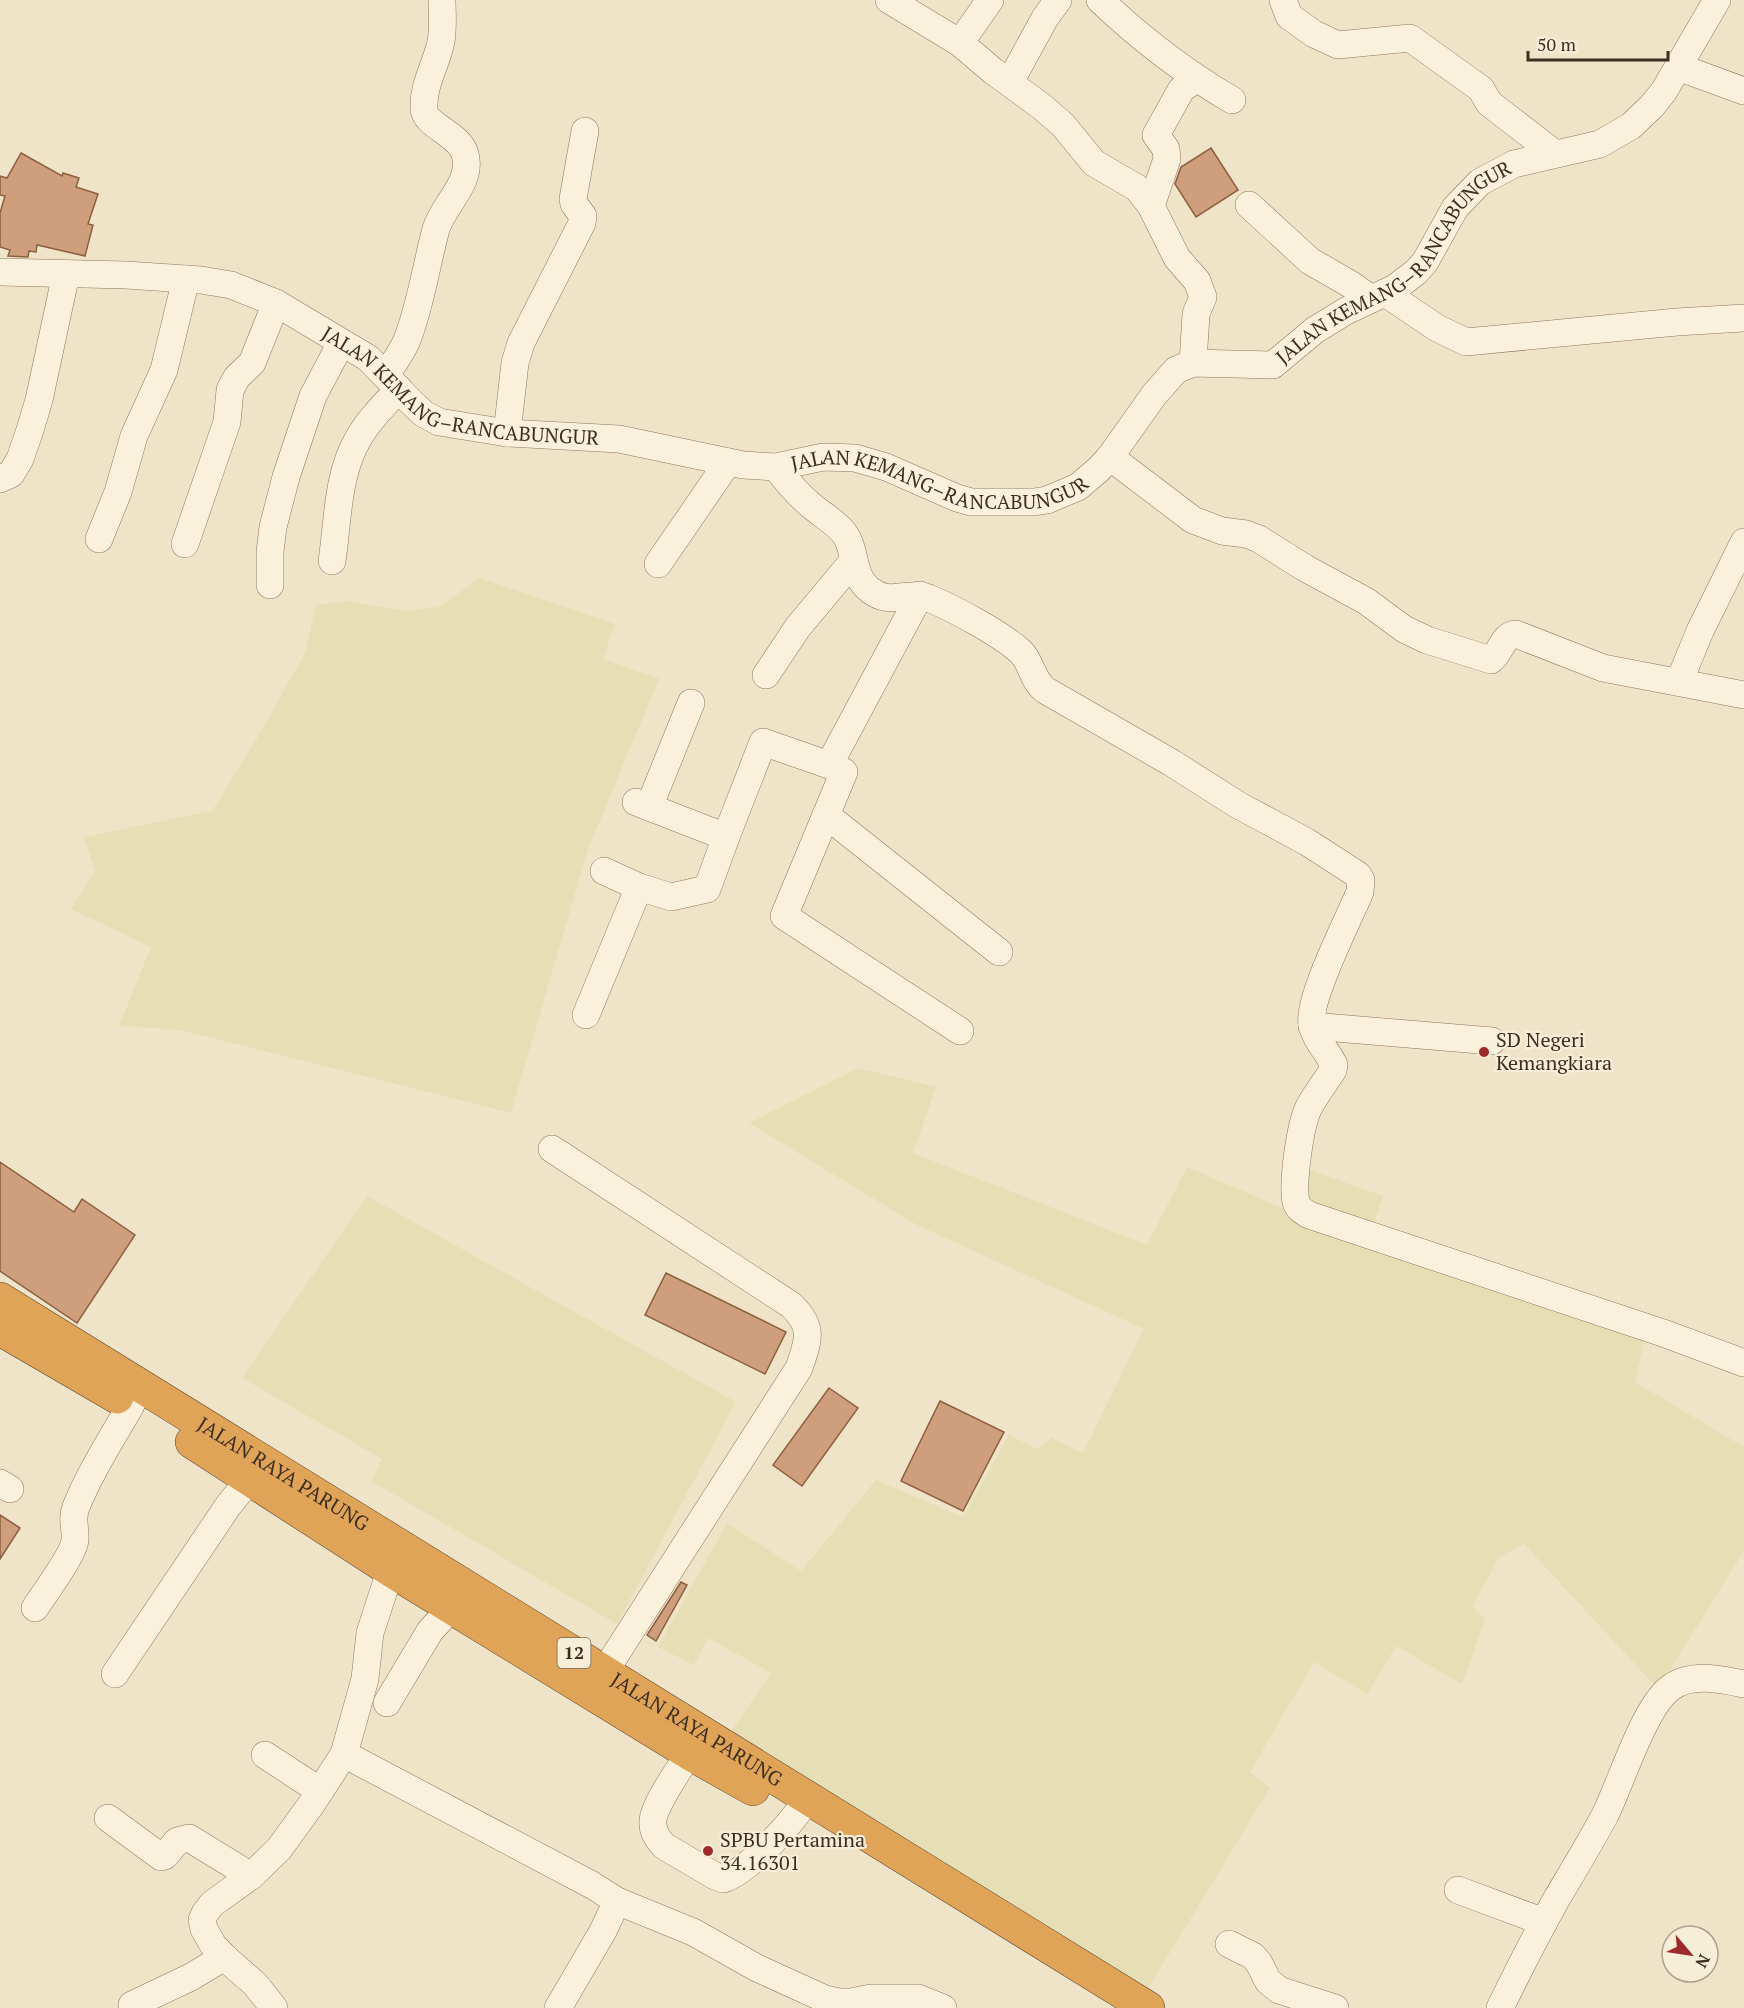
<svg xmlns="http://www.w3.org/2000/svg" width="1744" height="2008" font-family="'PT Serif',serif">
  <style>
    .farmland { fill: #e6deb5 }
    .building { fill: #cf9f7d; stroke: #8d5f41; stroke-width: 1.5 }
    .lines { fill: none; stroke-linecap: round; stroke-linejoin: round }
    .minor-casing { stroke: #8d765c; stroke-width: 28 }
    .highway-casing { stroke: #5b4430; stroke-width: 34 }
    .minor { stroke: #faf1dc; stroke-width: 27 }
    .highway { stroke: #e0a458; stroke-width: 33 }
    .poi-dot { fill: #9e2a2b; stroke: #f7eed8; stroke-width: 2 }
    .labels { text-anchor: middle; stroke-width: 4.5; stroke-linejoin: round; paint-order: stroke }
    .shield { fill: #f7eed8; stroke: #756857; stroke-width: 1.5 }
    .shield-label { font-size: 18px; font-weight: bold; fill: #3d2e20 }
    .street-label { font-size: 20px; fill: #3d2e20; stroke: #f7eed8 }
    .poi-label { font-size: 20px; fill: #3d2e20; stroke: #f7eed8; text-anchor: start }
  </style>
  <rect width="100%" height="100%" fill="#f0e4c8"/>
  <path class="farmland" d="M 480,578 L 615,624 L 603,659 L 659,679 L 588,849 L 511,1113 L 181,1030 L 119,1026 L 151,947 L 71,909 L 95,871 L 84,837 L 212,811 L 259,735 L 305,653 L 316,605 L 349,601 L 406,611 L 439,607 Z
    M 858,1068 L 936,1087 L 913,1153 L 1147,1245 L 1187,1167 L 1287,1210 L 1645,1338 L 1635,1382 L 1744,1447 L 1744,1551 L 1658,1689 L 1524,1544 L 1499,1557 L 1473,1606 L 1485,1620 L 1462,1684 L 1396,1646 L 1367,1694 L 1314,1662 L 1250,1772 L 1270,1788 L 1144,1995 L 730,1733 L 771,1673 L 708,1638 L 694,1665 L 658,1647 L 727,1523 L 801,1571 L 876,1480 L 963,1517 L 1009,1435 L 1038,1449 L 1051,1438 L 1083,1453 L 1144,1329 L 917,1225 L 749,1123 Z
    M 1301,1167 L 1383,1196 L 1371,1233 L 1310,1213 Z
    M 367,1196 L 736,1402 L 617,1624 L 371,1481 L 382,1459 L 242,1378 Z"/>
  <path class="building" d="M 1211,148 L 1238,190 L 1196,217 L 1175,184 L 1181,167 Z
    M 21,153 L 62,176 L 63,173 L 79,178 L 76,187 L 98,194 L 88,224 L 93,225 L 85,256 L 37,245 L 36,252 L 29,251 L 28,257 L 8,256 L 10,250 L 0,247 L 0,213 L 5,196 L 0,195 L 0,176 L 7,178 Z
    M 0,1162 L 74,1212 L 82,1199 L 135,1235 L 77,1323 L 0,1271 Z
    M 666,1273 L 786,1332 L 765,1374 L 645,1315 Z
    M 829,1388 L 858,1408 L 802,1486 L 773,1465 Z
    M 940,1401 L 1004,1432 L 963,1511 L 901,1481 Z
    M 0,1515 L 20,1528 L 0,1559 Z
    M 681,1582 L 687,1585 L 656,1641 L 647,1635 Z"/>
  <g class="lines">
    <defs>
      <g id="minor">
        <path d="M 889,0 L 960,43 L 993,71 L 1041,106 L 1063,125 L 1094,163 L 1137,188 L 1151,206 L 1177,258 L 1197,281 L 1203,297 L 1196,314 L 1193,363"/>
        <path d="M 1100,0 C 1140,38 1184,72 1232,100"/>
        <path d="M 1283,0 L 1289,16 L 1314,34 L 1338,45 L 1410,38 L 1481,89 L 1489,103 L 1555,154"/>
        <path d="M 960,43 L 990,0"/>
        <path d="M 1678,67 L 1744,91"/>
        <path d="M 1010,82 L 1045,18 L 1058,0"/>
        <path d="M 1249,205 L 1310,261 L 1350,284 L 1371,299"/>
        <path d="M 1151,206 L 1167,159 L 1166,149 L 1156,135 L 1181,90 L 1195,79"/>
        <path id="s1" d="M 0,272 L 126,275 L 201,280 L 231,285 L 276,303 L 368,358 L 412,403 L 424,414 L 439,422 L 507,433 L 619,439 L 743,465 L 776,467 L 823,457 L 855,458 L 886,467 L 957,498 L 971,502 L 1034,502 L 1047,500 L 1078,487 L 1099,469 L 1110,457 L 1154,395 L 1176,370 L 1193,363 L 1273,365 L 1315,330 L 1346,311 L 1395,288 L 1416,272 L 1425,262 L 1455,208 L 1480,182 L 1514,164 L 1600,144 L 1631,126 L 1652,106 L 1664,91 L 1717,0"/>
        <path d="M 1385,293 L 1437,328 L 1466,342 L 1677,322 L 1744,318"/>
        <path d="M 386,375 C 393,364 402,352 407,340 C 421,304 426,266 436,229 C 444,203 473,183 465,154 C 459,133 424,126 424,108 C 423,86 435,66 440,46 C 444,32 442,14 442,0"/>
        <path d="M 507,433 L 515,363 L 521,343 L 582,223 L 583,216 L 574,204 L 573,199 L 585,131"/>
        <path d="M 1110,457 L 1193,520 L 1222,531 L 1246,534 L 1259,539 L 1305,568 L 1366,601 L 1404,629 L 1427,640 L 1491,660 C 1501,653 1502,635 1516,634 L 1603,668 L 1744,695"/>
        <path d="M 776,467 C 787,482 798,495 813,507 C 823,515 836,523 844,533 C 857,550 851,576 870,590 C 891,607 908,589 931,599 C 956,610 1000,633 1021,652 C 1032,663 1032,680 1045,690 L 1172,763 L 1238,805 L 1307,842 L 1358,875 L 1361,880 L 1360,892 C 1349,918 1307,1000 1312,1024 C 1315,1040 1327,1050 1334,1065 L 1333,1070 C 1325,1083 1315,1095 1308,1109 C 1300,1127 1292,1183 1296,1202 C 1298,1209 1303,1211 1309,1215 L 1663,1333 L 1744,1363"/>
        <path d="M 0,479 L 11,474 L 20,459 L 30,430 L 39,400 L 66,274"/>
        <path d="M 99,539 L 118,492 L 134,436 L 164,370 L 186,279"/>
        <path d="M 185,544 L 227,422 L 230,390 L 237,377 L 252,363 L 276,303"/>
        <path d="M 332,561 C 338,521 337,475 358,439 C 368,421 384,405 399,389"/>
        <path d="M 658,564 L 728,462"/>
        <path d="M 270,585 L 270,552 L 273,527 L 286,477 L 313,396 L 341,343"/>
        <path d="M 766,675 L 798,627 L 854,560"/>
        <path d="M 1679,682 L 1700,631 L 1744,542"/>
        <path d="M 829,765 L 844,772 L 784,916 L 960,1031"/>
        <path d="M 636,802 L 726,837 L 763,742 L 829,765 L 920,595"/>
        <path d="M 649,807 L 691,703"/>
        <path d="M 826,815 L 999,952"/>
        <path d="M 604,871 L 639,887 L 671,897 L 707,889 L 726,837"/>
        <path d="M 586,1015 L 639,887"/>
        <path d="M 1312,1026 L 1492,1041"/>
        <path d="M 552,1149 L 791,1305 C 814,1327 809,1339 799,1368 L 605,1671"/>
        <path d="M 0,1483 L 10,1489"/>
        <path d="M 35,1608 C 44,1594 74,1554 75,1540 C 76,1528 71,1519 76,1507 C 90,1472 112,1438 131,1405"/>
        <path d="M 115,1674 L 228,1506 L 249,1480"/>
        <path d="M 387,1703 L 430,1631 L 452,1607"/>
        <path d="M 689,1753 C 680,1769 655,1803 653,1820 C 652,1831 657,1838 664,1846 L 715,1876 L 723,1879 C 749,1871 793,1822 807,1799"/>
        <path d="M 344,1754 L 592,1885 L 617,1901 L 603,1931 L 558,2008"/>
        <path d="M 265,1755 L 320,1791"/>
        <path d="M 108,1818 L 161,1857 L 165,1856 L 177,1841 L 189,1838 L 251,1876"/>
        <path d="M 1458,1890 L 1544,1922"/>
        <path d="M 617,1901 L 693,1932 L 757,1968 L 825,1999 L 839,2002 L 851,2002 L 871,1998 L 918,1998 L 943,2008"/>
        <path d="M 1229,1944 L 1253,1956 L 1259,1963 L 1268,1981 L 1279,1990 L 1335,2008"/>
        <path d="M 132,2005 L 191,1977 L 224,1957"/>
        <path d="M 274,2008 L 255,1984 L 224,1957 L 213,1945 L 204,1929 L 202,1920 L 205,1913 L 212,1904 L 251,1876 L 279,1849 L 313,1802 L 344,1754 L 365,1679 L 370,1633 L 396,1553"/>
        <path d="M 1500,2008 C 1518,1971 1537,1934 1557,1898 C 1573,1871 1590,1843 1605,1815 C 1621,1783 1643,1710 1669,1689 C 1689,1672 1721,1679 1744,1684"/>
      </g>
      <g id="highway">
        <path id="s2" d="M 0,1299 L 1148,2008"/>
        <path d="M 0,1329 L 117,1397"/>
        <path d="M 192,1442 L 392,1571 L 689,1753 L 753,1789"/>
      </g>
    </defs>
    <use href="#minor" class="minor-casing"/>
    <use href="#highway" class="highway-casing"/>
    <use href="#minor" class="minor"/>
    <use href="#highway" class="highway"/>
  </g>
  <g class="poi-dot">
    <circle cx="1484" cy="1052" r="6"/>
    <circle cx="708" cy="1851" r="6"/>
  </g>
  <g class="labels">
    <rect class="shield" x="557.5" y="1638" width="33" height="30" rx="4.5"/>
    <g class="shield-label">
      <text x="574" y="1659">12</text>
    </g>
    <g class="street-label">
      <text dy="7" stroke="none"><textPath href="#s1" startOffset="1552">JALAN KEMANG–RANCABUNGUR</textPath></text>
      <text dy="7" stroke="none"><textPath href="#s1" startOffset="490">JALAN KEMANG–RANCABUNGUR</textPath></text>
      <text dy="7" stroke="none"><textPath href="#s1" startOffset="994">JALAN KEMANG–RANCABUNGUR</textPath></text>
      <text dy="7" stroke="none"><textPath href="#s2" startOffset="333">JALAN RAYA PARUNG</textPath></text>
      <text dy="7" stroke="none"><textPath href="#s2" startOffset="819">JALAN RAYA PARUNG</textPath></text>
    </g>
    <g class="poi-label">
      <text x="1496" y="1047">SD Negeri<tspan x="1496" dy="23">Kemangkiara</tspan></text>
      <text x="720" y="1847">SPBU Pertamina<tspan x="720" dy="23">34.16301</tspan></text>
    </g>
  </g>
  <g transform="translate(1690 1954) rotate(119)"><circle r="28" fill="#f7eed8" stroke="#ada18e" stroke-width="1.5"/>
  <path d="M0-4.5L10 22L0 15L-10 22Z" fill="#9e2a2b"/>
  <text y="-9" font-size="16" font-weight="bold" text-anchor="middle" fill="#3d2e20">N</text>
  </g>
  <path d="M1528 51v9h140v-9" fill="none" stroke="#3d2e20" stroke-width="3"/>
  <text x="1537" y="51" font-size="18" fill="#3d2e20" stroke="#f7eed8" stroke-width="4.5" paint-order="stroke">50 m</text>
</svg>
